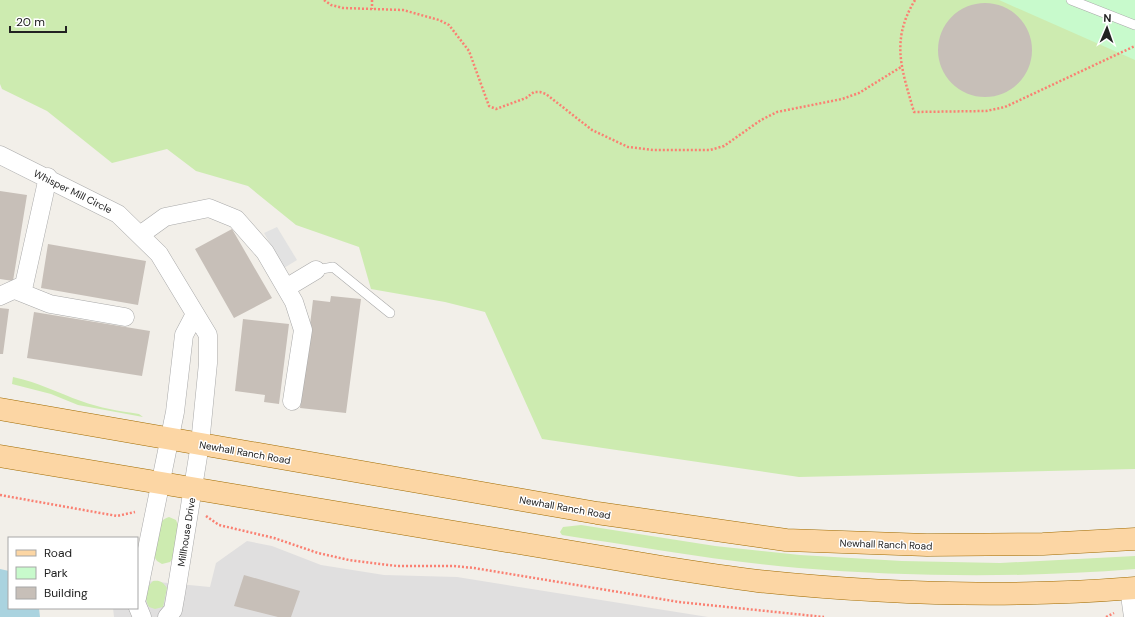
<svg xmlns="http://www.w3.org/2000/svg" width="1135" height="617" font-family="'DM Sans',sans-serif">
  <style>
    .residential { fill: #e0dfdf }
    .grass { fill: #cdebb0 }
    .park { fill: #c8facc }
    .parking { fill: #e2e2e2 }
    .water { fill: #aad3df }
    .building { fill: #c7bfb8 }
    .lines { fill: none; stroke-linecap: round; stroke-linejoin: round }
    .lane-casing { stroke: #a9a9a9; stroke-width: 10 }
    .street-casing { stroke: #a9a9a9; stroke-width: 19 }
    .primary-casing { stroke: #a06b00; stroke-width: 23 }
    .path { stroke: #fa8072; stroke-width: 2.5; stroke-dasharray: 2 2; stroke-linecap: butt }
    .lane { stroke: #fff; stroke-width: 9 }
    .street { stroke: #fff; stroke-width: 18 }
    .primary { stroke: #fcd6a4; stroke-width: 22 }
    .labels { text-anchor: middle; stroke-width: 3; stroke-linejoin: round; paint-order: stroke }
    .street-label { font-size: 10px; fill: #222; stroke: #fff }
  </style>
  <rect width="100%" height="100%" fill="#f2efe9"/>
  <path class="residential" d="M 247,541 L 272,546 L 321,565 L 384,575 L 457,577 L 708,617 L 114,617 L 113,608 L 137,608 L 137,580 L 210,587 L 216,563 Z"/>
  <path class="grass" d="M 0,0 L 1135,0 L 1135,469 L 799,477 L 542,439 L 485,312 L 445,302 L 371,289 L 359,247 L 296,225 L 248,186 L 196,171 L 167,149 L 112,163 L 47,111 L 2,89 L 0,84 Z
    M 13,377 C 38,382 58,393 81,401 C 100,408 119,411 139,414 L 143,417 L 78,405 L 51,394 L 12,384 Z
    M 169,517 L 176,520 L 178,525 L 174,557 L 170,562 L 162,564 L 157,561 L 153,555 C 155,542 154,521 169,517 Z
    M 581,525 L 715,546 L 800,555 L 902,561 L 1000,563 L 1135,556 L 1135,569 C 1023,578 911,577 799,568 C 719,561 641,547 562,535 L 560,532 L 563,527 Z
    M 153,581 C 160,580 163,582 167,588 L 163,607 L 155,609 L 149,607 C 144,599 145,588 153,581 Z"/>
  <path class="park" d="M 999,0 L 1135,0 L 1135,60 Z"/>
  <path class="parking" d="M 277,227 L 297,260 L 284,268 L 264,233 Z"/>
  <path class="water" d="M 0,569 L 9,571 L 9,608 L 39,608 L 40,617 L 0,617 Z"/>
  <path class="building" d="M938 50a47 47 0 1 1 94 0a47 47 0 1 1-94 0Z
    M 0,191 L 27,195 L 13,281 L 0,279 Z
    M 232,229 L 272,298 L 234,318 L 195,249 Z
    M 48,244 L 146,261 L 138,305 L 41,288 Z
    M 331,296 L 361,299 L 346,413 L 300,408 L 313,300 L 330,302 Z
    M 0,308 L 9,309 L 3,354 L 0,354 Z
    M 34,312 L 150,331 L 142,376 L 27,358 Z
    M 243,319 L 289,324 L 279,404 L 264,402 L 265,395 L 235,391 Z
    M 244,575 L 300,591 L 291,617 L 278,617 L 234,606 Z"/>
  <g class="lines">
    <defs>
      <path id="lane" d="M 1071,0 L 1135,25
        M 316,270 L 333,267 L 390,313"/>
      <path id="street" d="M 0,155 L 118,214 L 159,254 L 208,335 L 208,363 L 200,444 L 176,593 L 173,610 L 167,617
        M 140,235 L 165,217 L 209,208 L 236,219 L 265,252 L 294,302 L 303,330 L 292,401
        M 286,288 L 316,270
        M 15,290 L 50,304 L 125,317
        M 0,296 L 24,285 L 48,177
        M 1129,588 L 1133,617
        M 137,598 L 175,412 L 184,335 L 195,314
        M 137,605 L 142,617"/>
      <path id="primary" d="M 0,409 L 597,513 L 786,540 L 927,545 L 1043,544 L 1135,539
        M 0,456 L 662,567 C 694,572 726,577 758,581 C 882,594 1010,598 1135,588"/>
    </defs>
    <use href="#lane" class="lane-casing"/>
    <use href="#street" class="street-casing"/>
    <use href="#primary" class="primary-casing"/>
    <path class="path" d="M 324,0 L 331,5 L 343,8 L 403,10 L 439,20 L 449,25 L 469,51 L 489,106 L 496,109 L 526,98 L 534,92 L 540,92 L 546,94 L 592,130 L 628,147 L 653,150 L 710,150 L 724,146 L 761,120 L 777,112 L 842,99 L 859,93 L 901,67
      M 372,0 L 372,9
      M 915,0 C 890,41 902,70 914,112 L 986,111 L 1005,107 L 1135,46
      M 0,495 L 117,516 L 135,512
      M 206,516 L 219,525 L 274,538 L 318,553 L 349,560 L 397,566 L 454,566 L 474,568 L 679,602 L 824,617
      M 1106,617 L 1114,613"/>
    <use href="#lane" class="lane"/>
    <use href="#street" class="street"/>
    <use href="#primary" class="primary"/>
  </g>
  <g class="labels">
    <g class="street-label">
      <text transform="translate(73 191) rotate(26)" y="4">Whisper Mill Circle</text>
      <text transform="translate(245 452) rotate(10)" y="4">Newhall Ranch Road</text>
      <text transform="translate(565 507) rotate(10)" y="4">Newhall Ranch Road</text>
      <text transform="translate(186 532) rotate(-81)" y="4">Millhouse Drive</text>
      <text transform="translate(886 544) rotate(2)" y="4">Newhall Ranch Road</text>
    </g>
  </g>
  <rect x="8" y="537" width="130" height="72" fill="#ffffff" stroke="#a7a7a7"/>
  <rect x="16" y="550" width="20" height="6" fill="#fcd6a4" stroke="#a7a7a7"/>
  <text x="44" y="557" font-size="12" fill="#222222">Road</text>
  <rect x="16" y="567" width="20" height="12" fill="#c8facc" stroke="#a7a7a7"/>
  <text x="44" y="577" font-size="12" fill="#222222">Park</text>
  <rect x="16" y="587" width="20" height="12" fill="#c7bfb8" stroke="#a7a7a7"/>
  <text x="44" y="597" font-size="12" fill="#222222">Building</text>
  <g transform="translate(1107 28) rotate(2)" stroke="#ffffff" stroke-width="3" paint-order="stroke">
  <path d="M0-3L7 15L0 10L-7 15Z" fill="#222222"/>
  <text y="-6" font-size="11" font-weight="bold" text-anchor="middle" fill="#222222">N</text>
  </g>
  <path d="M10 26v6h56v-6" fill="none" stroke="#222222" stroke-width="2"/>
  <text x="16" y="26" font-size="12" fill="#222222" stroke="#ffffff" stroke-width="3" paint-order="stroke">20 m</text>
</svg>
